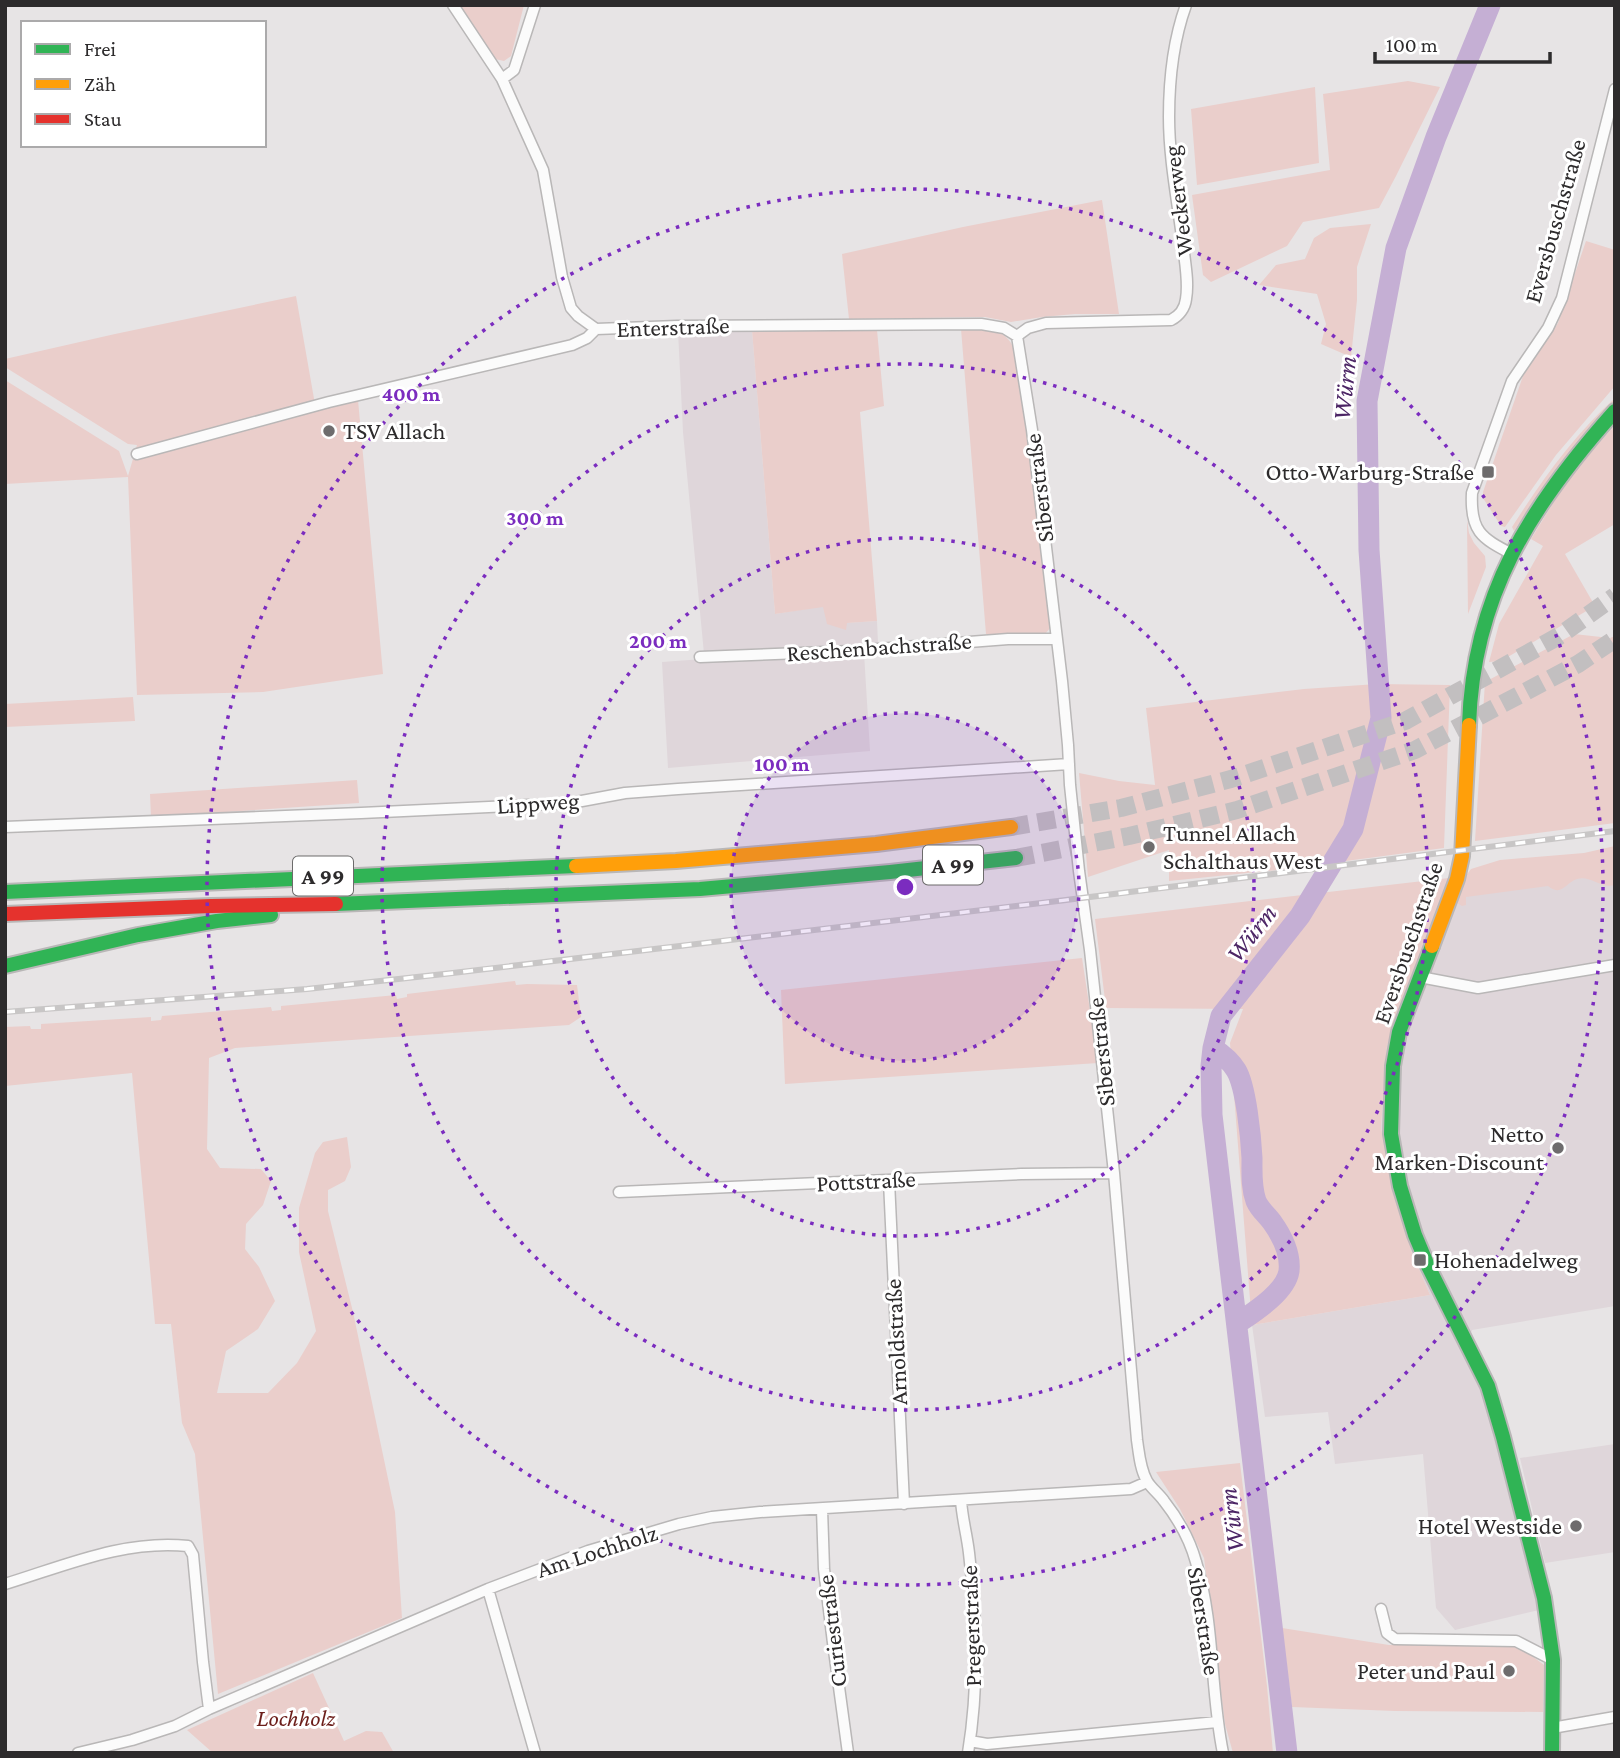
<svg xmlns="http://www.w3.org/2000/svg" width="1620" height="1758" font-family="'Crimson Pro',serif">
  <style>
    .built { fill: #dfd6da }
    .green { fill: #eacecb }
    .lines { fill: none; stroke-linecap: round; stroke-linejoin: round }
    .river { stroke: #c5afd4; stroke-width: 21 }
    .highway-tunnel { stroke: #c2bfc0; stroke-width: 18; stroke-dasharray: 18 9; stroke-linecap: butt }
    .street-casing { stroke: #b9b7b7; stroke-width: 13 }
    .fast-casing { stroke: #b9b7b7; stroke-width: 18 }
    .slow-casing { stroke: #b9b7b7; stroke-width: 18 }
    .jam-casing { stroke: #b9b7b7; stroke-width: 18 }
    .street { stroke: #fbfbfb; stroke-width: 10 }
    .fast { stroke: #30b455; stroke-width: 14 }
    .slow { stroke: #ff9f0a; stroke-width: 14 }
    .jam { stroke: #e5322d; stroke-width: 14 }
    .rail-casing { stroke: #c8c6c6; stroke-width: 6 }
    .rail { stroke: #fff; stroke-width: 3.5; stroke-dasharray: 10; stroke-linecap: butt }
    .ring { fill: none; stroke: #7b2cbf; stroke-width: 3.5; stroke-dasharray: 3.5 7 }
    .poi-dot { fill: #6e6c6d; stroke: #fff; stroke-width: 2.5 }
    .labels { text-anchor: middle; stroke-width: 6; stroke-linejoin: round; paint-order: stroke }
    .shield { fill: #fff; stroke: #6c6b6b; stroke-width: 2 }
    .shield-label { font-size: 23px; font-weight: bold; fill: #2d2b2c }
    .street-label { font-size: 24px; fill: #2d2b2c; stroke: #fff }
    .poi-label { font-size: 24px; fill: #2d2b2c; stroke: #fff; text-anchor: end }
    .park-label { font-size: 24px; font-style: italic; fill: #6c1e1a; stroke: #fff }
    .water-label { font-size: 26px; font-style: italic; fill: #4c2565; stroke: #fff }
    .centre { fill: #7b2cbf; stroke: #fff; stroke-width: 3.5 }
    .ring-label { font-size: 21px; text-anchor: middle; font-weight: bold; fill: #7b2cbf; stroke: #fff; stroke-width: 6; stroke-linejoin: round; paint-order: stroke }
  </style>
  <rect width="100%" height="100%" fill="#e7e4e5"/>
  <path class="built" d="M 752,330 L 775,614 L 823,606 L 846,629 L 846,623 L 877,621 L 878,643 L 864,653 L 870,751 L 668,768 L 662,662 L 703,659 L 704,654 L 683,432 L 678,331 Z
    M 1615,863 L 1615,1306 L 1472,1330 L 1468,1343 L 1474,1354 L 1532,1565 L 1539,1610 L 1455,1630 L 1436,1608 L 1423,1454 L 1335,1464 L 1328,1412 L 1265,1417 L 1252,1325 L 1430,1295 L 1410,1250 L 1381,1128 L 1387,1046 L 1449,878 L 1475,877 Z
    M 1615,1444 L 1615,1552 L 1545,1563 L 1520,1458 Z"/>
  <path class="green" d="M 460,5 L 524,5 L 511,56 L 504,61 L 495,59 Z
    M 1408,81 L 1440,87 L 1396,176 L 1379,208 L 1303,222 L 1287,246 L 1211,282 L 1203,275 L 1192,195 L 1330,170 L 1323,94 Z
    M 1315,87 L 1319,163 L 1197,185 L 1191,109 Z
    M 1102,200 L 1119,314 L 1075,314 L 1042,317 L 1011,322 L 985,317 L 849,319 L 842,254 L 963,227 Z
    M 1371,224 L 1357,267 L 1357,300 L 1351,357 L 1321,344 L 1326,324 L 1317,294 L 1259,285 L 1276,265 L 1305,259 L 1314,238 L 1330,228 Z
    M 1586,241 L 1615,250 L 1615,386 L 1556,455 L 1505,527 L 1501,526 L 1483,498 L 1483,492 L 1523,376 L 1558,323 Z
    M 296,296 L 316,410 L 358,400 L 383,674 L 263,692 L 137,695 L 128,477 L 5,484 L 5,380 L 119,451 L 128,476 L 137,445 L 128,444 L 5,367 L 5,359 L 115,334 Z
    M 852,329 L 877,330 L 884,406 L 860,412 L 877,621 L 847,623 L 846,630 L 827,624 L 823,607 L 775,614 L 752,330 Z
    M 961,329 C 979,329 1000,326 1011,343 C 1020,356 1020,385 1022,401 C 1034,476 1041,551 1051,627 L 1045,634 L 986,634 Z
    M 1615,398 L 1615,403 C 1577,444 1545,484 1514,531 L 1512,527 C 1542,480 1574,435 1615,398 Z
    M 1615,425 L 1615,524 L 1565,554 L 1595,606 L 1501,661 L 1489,662 L 1499,624 L 1543,546 L 1531,539 L 1569,477 Z
    M 1467,520 L 1469,533 L 1474,543 L 1485,556 L 1486,567 L 1468,614 Z
    M 1574,634 L 1610,638 L 1615,636 L 1615,823 L 1475,841 L 1485,682 Z
    M 1377,684 L 1450,685 L 1444,848 L 1278,870 L 1169,881 L 1169,850 L 1088,877 L 1079,773 L 1119,781 L 1155,785 L 1146,708 L 1304,689 Z
    M 133,697 L 135,721 L 5,727 L 5,704 Z
    M 357,780 L 359,803 L 151,817 L 150,794 Z
    M 1615,846 L 1615,885 C 1600,889 1591,875 1577,879 C 1565,883 1562,897 1548,886 L 1466,897 L 1466,905 L 1462,906 L 1457,903 L 1458,894 L 1465,877 L 1471,869 L 1500,860 L 1584,853 Z
    M 1449,878 L 1387,1046 L 1381,1128 L 1411,1250 L 1430,1295 L 1252,1325 L 1230,1043 L 1243,1009 L 1106,1008 L 1095,919 Z
    M 1082,958 L 1098,1063 L 785,1084 L 781,990 Z
    M 515,981 L 516,985 L 527,984 L 577,985 L 581,1017 L 569,1025 L 235,1048 L 209,1058 L 207,1149 L 220,1168 L 261,1169 L 271,1181 L 263,1205 L 246,1224 L 245,1249 L 259,1267 L 275,1301 L 258,1329 L 226,1351 L 217,1393 L 268,1393 L 297,1363 L 316,1331 L 299,1252 L 299,1208 L 315,1153 L 323,1142 L 347,1137 L 351,1167 L 345,1181 L 328,1190 L 328,1211 L 353,1312 L 395,1512 L 402,1618 L 218,1694 L 195,1454 L 182,1423 L 171,1324 L 155,1324 L 132,1073 L 5,1086 L 5,1027 L 30,1026 L 31,1029 L 41,1029 L 41,1024 L 151,1017 L 151,1021 L 161,1020 L 162,1016 L 271,1007 L 272,1011 L 281,1010 L 281,1006 L 396,995 L 397,999 L 407,997 L 407,994 Z
    M 1240,1463 L 1267,1686 L 1273,1753 L 1233,1753 L 1225,1724 L 1204,1558 L 1180,1509 L 1156,1472 Z
    M 1282,1628 L 1389,1645 L 1516,1644 L 1544,1665 L 1543,1712 L 1395,1711 L 1292,1707 Z
    M 313,1673 L 344,1741 L 366,1731 L 382,1732 L 394,1753 L 213,1753 L 187,1730 Z"/>
  <g class="lines">
    <path class="river" d="M 1213,1048 C 1222,1054 1230,1060 1236,1070 C 1246,1086 1251,1138 1252,1158 C 1252,1173 1251,1187 1256,1201 C 1260,1210 1266,1214 1272,1222 C 1282,1236 1291,1253 1289,1271 C 1286,1292 1254,1312 1238,1323
      M 1287,1753 L 1212,1115 L 1211,1066 L 1213,1048 L 1221,1016 L 1300,916 L 1353,829 L 1381,718 L 1369,550 L 1367,401 L 1396,248 L 1436,137 L 1490,5"/>
    <path class="highway-tunnel" d="M 1011,827 L 1121,808 L 1231,779 L 1405,721 L 1559,636 L 1615,596
      M 1016,858 L 1129,836 L 1237,810 L 1415,750 L 1578,664 L 1615,639"/>
    <defs>
      <path id="street" d="M 453,5 L 502,79 L 543,170 L 562,277 L 571,308 L 578,316 L 596,329
        M 502,79 L 514,70 L 535,5
        M 1017,336 L 1032,430 L 1062,681 L 1068,745 L 1070,785 L 1079,871 L 1090,950 L 1114,1173 L 1137,1440 C 1139,1453 1140,1469 1147,1481 C 1151,1488 1159,1494 1164,1501 C 1179,1520 1190,1540 1196,1562 C 1215,1624 1210,1690 1223,1753
        M 1017,336 L 1028,328 L 1046,323 L 1171,320 C 1179,316 1185,308 1186,299 C 1189,282 1185,263 1183,245 C 1178,203 1169,160 1169,117 C 1169,79 1173,41 1186,5
        M 137,454 L 329,402 L 572,345 L 587,338 L 596,329 L 677,326 L 981,324 L 1004,328 L 1017,336
        M 1512,554 C 1481,538 1470,531 1472,493 L 1512,381 L 1548,328 L 1562,298 L 1615,89
        M 700,657 L 852,651 L 1008,639 L 1057,639
        M 5,827 L 361,813 L 571,803 L 625,793 L 678,789 L 1069,764
        M 1420,977 L 1478,988 L 1615,965
        M 889,1181 L 904,1504
        M 619,1192 L 1021,1174 L 1114,1173
        M 961,1500 C 962,1518 967,1535 969,1553 C 977,1619 979,1687 968,1753
        M 822,1509 L 824,1569 L 833,1643 L 848,1753
        M 5,1584 C 64,1566 125,1539 188,1546 L 193,1555 L 203,1662 L 209,1709
        M 488,1589 L 535,1753
        M 1381,1609 L 1387,1633 L 1395,1639 L 1516,1641 L 1553,1660
        M 1552,1728 L 1615,1717
        M 970,1741 L 987,1744 L 1217,1722
        M 78,1753 L 132,1740 L 175,1726 L 209,1709 L 488,1589 L 588,1551 L 679,1524 L 712,1517 L 760,1512 L 1131,1489 L 1147,1482"/>
      <path id="fast" d="M 1469,725 C 1473,595 1531,505 1615,411
        M 5,892 L 576,866
        M 336,904 L 700,889 L 890,872 L 1016,858
        M 1432,946 L 1399,1032 L 1393,1066 L 1391,1134 L 1400,1186 L 1415,1235 L 1428,1266 L 1488,1386 L 1503,1437 L 1544,1598 L 1553,1660 L 1552,1753
        M 5,966 L 138,935 L 217,921 L 271,915"/>
      <path id="slow" d="M 576,866 L 676,861 L 876,844 L 1011,827
        M 1432,946 L 1457,879 L 1462,856 L 1469,725"/>
      <path id="jam" d="M 5,914 L 211,906 L 336,904"/>
    </defs>
    <use href="#street" class="street-casing"/>
    <use href="#fast" class="fast-casing"/>
    <use href="#slow" class="slow-casing"/>
    <use href="#jam" class="jam-casing"/>
    <use href="#street" class="street"/>
    <use href="#fast" class="fast"/>
    <use href="#slow" class="slow"/>
    <use href="#jam" class="jam"/>
    <defs>
      <path id="rail" d="M 5,1012 L 307,989 L 444,974 L 1058,901 L 1615,831"/>
    </defs>
    <use href="#rail" class="rail-casing"/>
    <use href="#rail" class="rail"/>
  </g>
  <circle cx="905" cy="887" r="174" fill="#7b2cbf" fill-opacity=".12"/>
  <g class="ring">
    <circle cx="905" cy="887" r="174"/>
    <circle cx="905" cy="887" r="349"/>
    <circle cx="905" cy="887" r="523"/>
    <circle cx="905" cy="887" r="698"/>
  </g>
  <g class="poi-dot">
    <circle cx="329" cy="431" r="7"/>
    <rect x="1481" y="465" width="14" height="14" rx="3.5"/>
    <circle cx="1149" cy="847" r="7"/>
    <circle cx="1558" cy="1148" r="7"/>
    <rect x="1413" y="1253" width="14" height="14" rx="3.5"/>
    <circle cx="1576" cy="1526" r="7"/>
    <circle cx="1509" cy="1671" r="7"/>
  </g>
  <g class="labels">
    <g class="shield">
      <rect x="923" y="845.5" width="60" height="39" rx="5"/>
      <rect x="293" y="856.5" width="60" height="39" rx="5"/>
    </g>
    <g class="shield-label">
      <text x="953" y="873">A 99</text>
      <text x="323" y="884">A 99</text>
    </g>
    <g class="street-label">
      <text transform="translate(1178 201) rotate(-97)" y="8">Weckerweg</text>
      <text transform="translate(1555 221) rotate(-74)" y="8">Eversbuschstraße</text>
      <text transform="translate(673 327) rotate(-2)" y="8">Enterstraße</text>
      <text transform="translate(1039 488) rotate(-97)" y="8">Siberstraße</text>
      <text transform="translate(879 647) rotate(-4)" y="8">Reschenbachstraße</text>
      <text transform="translate(538 803) rotate(-4)" y="8">Lippweg</text>
      <text transform="translate(1408 943) rotate(-71)" y="8">Eversbuschstraße</text>
      <text transform="translate(1101 1052) rotate(-96)" y="8">Siberstraße</text>
      <text transform="translate(866 1181) rotate(-3)" y="8">Pottstraße</text>
      <text transform="translate(896 1342) rotate(-93)" y="8">Arnoldstraße</text>
      <text transform="translate(597 1551) rotate(-18)" y="8">Am Lochholz</text>
      <text transform="translate(1204 1621) rotate(81)" y="8">Siberstraße</text>
      <text transform="translate(971 1626) rotate(-92)" y="8">Pregerstraße</text>
      <text transform="translate(832 1631) rotate(-97)" y="8">Curiestraße</text>
    </g>
    <g class="poi-label">
      <text x="343" y="439" text-anchor="start">TSV Allach</text>
      <text x="1474" y="480">Otto-Warburg-Straße</text>
      <text x="1163" y="841" text-anchor="start">Tunnel Allach<tspan x="1163" dy="28">Schalthaus West</tspan></text>
      <text x="1544" y="1142">Netto<tspan x="1544" dy="28">Marken-Discount</tspan></text>
      <text x="1434" y="1268" text-anchor="start">Hohenadelweg</text>
      <text x="1562" y="1534">Hotel Westside</text>
      <text x="1495" y="1679">Peter und Paul</text>
    </g>
    <g class="park-label">
      <text x="296" y="1726">Lochholz</text>
    </g>
    <g class="water-label">
      <text transform="translate(1344 388) rotate(-84)" y="9">Würm</text>
      <text transform="translate(1251 933) rotate(-52)" y="9">Würm</text>
      <text transform="translate(1231 1520) rotate(-97)" y="9">Würm</text>
    </g>
  </g>
  <circle cx="905" cy="887" r="10" class="centre"/>
  <g class="ring-label">
    <text x="411" y="401">400 m</text>
    <text x="535" y="525">300 m</text>
    <text x="658" y="648">200 m</text>
    <text x="782" y="771">100 m</text>
  </g>
  <rect width="1620" height="1758" fill="none" stroke="#2d2b2c" stroke-width="14"/>
  <rect x="21" y="21" width="245" height="126" fill="#ffffff" stroke="#abaaab" stroke-width="2"/>
  <rect x="35" y="44" width="35" height="10" fill="#30b455" stroke="#abaaab" stroke-width="2"/>
  <text x="84" y="56" font-size="21" fill="#2d2b2c">Frei</text>
  <rect x="35" y="79" width="35" height="10" fill="#ff9f0a" stroke="#abaaab" stroke-width="2"/>
  <text x="84" y="91" font-size="21" fill="#2d2b2c">Zäh</text>
  <rect x="35" y="114" width="35" height="10" fill="#e5322d" stroke="#abaaab" stroke-width="2"/>
  <text x="84" y="126" font-size="21" fill="#2d2b2c">Stau</text>
  <path d="M1375 52v10h175v-10" fill="none" stroke="#2d2b2c" stroke-width="3.5"/>
  <text x="1386" y="52" font-size="21" fill="#2d2b2c" stroke="#ffffff" stroke-width="5" paint-order="stroke">100 m</text>
</svg>
